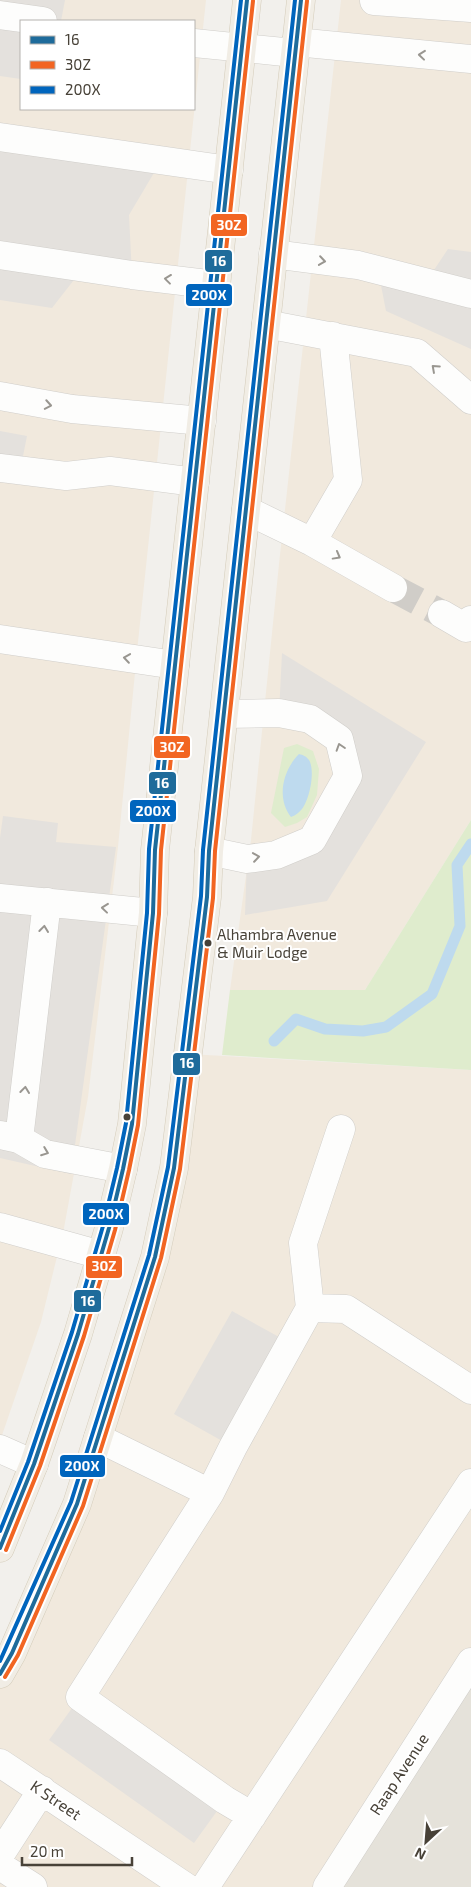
<svg xmlns="http://www.w3.org/2000/svg" width="471" height="1887" font-family="'Exo 2',sans-serif">
  <style>
    .residential { fill: #e5e2da }
    .commercial { fill: #f1e9dd; fill-rule: evenodd }
    .green { fill: #dfeccd }
    .parking { fill: #e4e1dd }
    .water { fill: #bedaee }
    .lines { fill: none; stroke-linecap: round; stroke-linejoin: round }
    .stream { stroke: #bedaee; stroke-width: 11 }
    .minor-tunnel { stroke: #d0cdc8; stroke-width: 28; stroke-dasharray: 28 14; stroke-linecap: butt }
    .minor-casing { stroke: #d0ceca; stroke-width: 29 }
    .major-casing { stroke: #d4ccba; stroke-width: 29 }
    .minor { stroke: #fdfdfc; stroke-width: 28 }
    .major { stroke: #f1ede5; stroke-width: 28 }
    .bus-1-casing { stroke: #fff; stroke-width: 8 }
    .bus-2-casing { stroke: #fff; stroke-width: 8 }
    .bus-3-casing { stroke: #fff; stroke-width: 8 }
    .bus-1 { stroke: #1e6b9b; stroke-width: 4 }
    .bus-2 { stroke: #f26522; stroke-width: 4 }
    .bus-3 { stroke: #0065bd; stroke-width: 4 }
    .oneway { stroke: #999690 }
    .bus-dot { fill: #484238; stroke: #fff; stroke-width: 2 }
    .labels { text-anchor: middle; stroke-width: 4; stroke-linejoin: round; paint-order: stroke }
    .bus-label { font-size: 15px; fill: #484238; stroke: #fff; text-anchor: start }
    .street-label { font-size: 16px; fill: #484238; stroke: #fff }
    .line-badge { stroke: #fff; stroke-width: 2 }
    .badge-label { font-size: 14px; text-anchor: middle; font-weight: bold; fill: #fff }
  </style>
  <rect width="100%" height="100%" fill="#f2f0ec"/>
  <path class="residential" d="M 471,1662 L 471,1887 L 327,1887 Z"/>
  <path class="commercial" d="M 0,0 L 206,0 L 138,642 L 118,847 L 88,1097 L 64,1228 L 41,1322 L 0,1441 ZM 21,21 L 194,21 L 194,109 L 21,109 Z
    M 341,0 L 471,0 L 471,820 L 365,990 L 230,990 L 251,840 L 279,564 Z
    M 188,1054 L 471,1070 L 471,1662 L 327,1887 L 0,1887 L 0,1674 L 155,1257 Z"/>
  <path class="green" d="M 297,744 L 313,751 L 319,769 L 317,795 L 307,817 L 297,823 L 285,827 L 271,813 L 284,748 Z
    M 471,820 L 471,1070 L 222,1055 L 230,990 L 365,990 Z"/>
  <path class="parking" d="M 0,0 L 65,0 L 61,21 L 21,21 L 21,79 L 0,76 Z
    M 0,137 L 161,161 L 129,215 L 132,275 L 84,267 L 52,308 L 0,300 Z
    M 448,249 L 471,252 L 471,349 L 386,311 L 378,270 L 426,282 Z
    M 0,431 L 27,436 L 20,471 L 0,468 Z
    M 282,653 L 426,742 L 327,901 L 245,915 L 247,859 L 312,840 L 348,776 L 339,739 L 279,713 Z
    M 3,816 L 58,823 L 56,842 L 116,847 L 71,1174 L 0,1158 L 0,838 Z
    M 232,1311 L 290,1343 L 233,1447 L 174,1414 Z
    M 80,1697 L 225,1800 L 194,1843 L 49,1740 Z"/>
  <path class="water" d="M 299,754 C 303,755 306,756 309,760 C 316,771 309,806 298,813 C 296,815 293,816 291,817 C 276,798 283,770 299,754 Z"/>
  <g class="lines">
    <path class="stream" d="M 274,1041 L 296,1019 L 325,1029 L 363,1031 L 386,1027 L 432,994 L 460,926 L 457,865 L 471,844"/>
    <path class="minor-tunnel" d="M 393,588 L 442,614"/>
    <defs>
      <path id="minor" d="M 374,1 L 471,8
        M 0,15 L 43,21
        M 296,42 L 471,59
        M 194,43 L 294,53
        M 0,137 L 229,170
        M 273,254 L 358,265 L 471,294
        M 0,255 L 132,275 L 216,285
        M 266,324 L 417,353 L 471,400
        M 0,396 L 72,409 L 202,421
        M 0,468 L 66,476 L 110,471 L 195,482
        M 246,510 L 312,542 L 393,588
        M 312,542 L 348,480 L 333,336
        M 442,614 L 466,628 L 471,620
        M 0,639 L 175,665
        M 209,851 L 247,859 L 276,855 L 312,840 L 348,776 L 339,739 L 310,719 L 279,713 L 224,714
        M 0,898 L 153,913
        M 0,1135 L 19,1139 L 45,1154 L 123,1169
        M 19,1139 L 47,902
        M 0,1227 L 101,1255
        M 310,1308 L 346,1309 L 471,1390
        M 98,1438 L 210,1493 L 233,1447 L 310,1308 L 303,1243 L 341,1129
        M 0,1449 L 34,1464
        M 210,1493 L 80,1697 L 225,1800 L 252,1816
        M 0,1763 L 186,1887
        M 0,1855 L 42,1790
        M 0,1866 L 33,1887
        M 205,1887 L 471,1483
        M 327,1887 L 471,1662"/>
      <path id="major" d="M 0,1548 L 34,1464 L 78,1334 L 109,1228 L 123,1169 L 132,1124 L 153,913 L 155,850 L 247,0
        M 0,1674 L 12,1653 L 77,1504 L 155,1257 L 174,1168 L 207,897 L 209,851 L 301,0"/>
    </defs>
    <use href="#minor" class="minor-casing"/>
    <use href="#major" class="major-casing"/>
    <use href="#minor" class="minor"/>
    <use href="#major" class="major"/>
    <defs>
      <path id="bus-1" d="M 0,1548 L 34,1464 L 78,1334 L 109,1228 L 123,1169 L 132,1124 L 153,913 L 155,850 L 247,0
        M 0,1674 L 12,1653 L 77,1504 L 155,1257 L 174,1168 L 207,897 L 209,851 L 301,0"/>
      <path id="bus-2" d="M 6,1550 L 40,1466 L 84,1336 L 115,1230 L 129,1170 L 138,1125 L 159,914 L 161,850 L 253,1
        M 5,1677 L 18,1655 L 83,1506 L 161,1258 L 180,1169 L 213,898 L 215,851 L 307,1"/>
      <path id="bus-3" d="M 0,1531 L 28,1462 L 72,1332 L 103,1226 L 117,1168 L 126,1123 L 147,913 L 149,849 L 241,0
        M 0,1661 L 71,1502 L 149,1255 L 168,1167 L 201,896 L 203,850 L 295,0"/>
    </defs>
    <use href="#bus-1" class="bus-1-casing"/>
    <use href="#bus-2" class="bus-2-casing"/>
    <use href="#bus-3" class="bus-3-casing"/>
    <use href="#bus-1" class="bus-1"/>
    <use href="#bus-2" class="bus-2"/>
    <use href="#bus-3" class="bus-3"/>
  </g>
  <defs><path id="oneway-chevron" d="M-2-3.5L2.5 0L-2 3.5" fill="none" stroke-width="1.6" stroke-linecap="round" stroke-linejoin="round" transform="scale(1.25)"/></defs>
  <g class="oneway">
    <use href="#oneway-chevron" transform="translate(422 55) rotate(-174)"/>
    <use href="#oneway-chevron" transform="translate(322 261) rotate(8)"/>
    <use href="#oneway-chevron" transform="translate(168 279) rotate(-173)"/>
    <use href="#oneway-chevron" transform="translate(435 368) rotate(-138)"/>
    <use href="#oneway-chevron" transform="translate(48 405) rotate(10)"/>
    <use href="#oneway-chevron" transform="translate(337 556) rotate(29)"/>
    <use href="#oneway-chevron" transform="translate(127 658) rotate(-172)"/>
    <use href="#oneway-chevron" transform="translate(340 747) rotate(-108)"/>
    <use href="#oneway-chevron" transform="translate(256 857) rotate(-8)"/>
    <use href="#oneway-chevron" transform="translate(105 908) rotate(-174)"/>
    <use href="#oneway-chevron" transform="translate(44 929) rotate(-83)"/>
    <use href="#oneway-chevron" transform="translate(25 1090) rotate(-83)"/>
    <use href="#oneway-chevron" transform="translate(45 1152) rotate(21)"/>
  </g>
  <g class="bus-dot">
    <circle cx="208" cy="943" r="4.5"/>
    <circle cx="127" cy="1117" r="4.5"/>
  </g>
  <g class="labels">
    <g class="bus-label">
      <text x="217" y="940">Alhambra Avenue<tspan x="217" dy="18">&amp; Muir Lodge</tspan></text>
    </g>
    <g class="street-label">
      <text transform="translate(399 1774) rotate(-57)" y="6">Raap Avenue</text>
      <text transform="translate(56 1800) rotate(34)" y="6">K Street</text>
    </g>
  </g>
  <g class="line-badge">
    <rect x="210" y="213" width="38" height="24" rx="5" fill="#f26522"/>
    <rect x="204" y="249" width="29" height="24" rx="5" fill="#1e6b9b"/>
    <rect x="185" y="283" width="48" height="24" rx="5" fill="#0065bd"/>
    <rect x="153" y="735" width="38" height="24" rx="5" fill="#f26522"/>
    <rect x="148" y="771" width="29" height="24" rx="5" fill="#1e6b9b"/>
    <rect x="129" y="799" width="48" height="24" rx="5" fill="#0065bd"/>
    <rect x="172" y="1052" width="29" height="24" rx="5" fill="#1e6b9b"/>
    <rect x="82" y="1202" width="48" height="24" rx="5" fill="#0065bd"/>
    <rect x="85" y="1255" width="38" height="24" rx="5" fill="#f26522"/>
    <rect x="73" y="1289" width="29" height="24" rx="5" fill="#1e6b9b"/>
    <rect x="59" y="1454" width="47" height="24" rx="5" fill="#0065bd"/>
  </g>
  <g class="badge-label">
    <text x="229" y="230">30Z</text>
    <text x="219" y="266">16</text>
    <text x="209" y="300">200X</text>
    <text x="172" y="752">30Z</text>
    <text x="162" y="788">16</text>
    <text x="153" y="816">200X</text>
    <text x="187" y="1068">16</text>
    <text x="106" y="1219">200X</text>
    <text x="104" y="1271">30Z</text>
    <text x="88" y="1306">16</text>
    <text x="82" y="1471">200X</text>
  </g>
  <rect x="20" y="20" width="175" height="90" fill="#ffffff" stroke="#b6b3af"/>
  <rect x="30" y="36" width="25" height="8" fill="#1e6b9b" stroke="#b6b3af"/>
  <text x="65" y="45" font-size="15" fill="#484238">16</text>
  <rect x="30" y="61" width="25" height="8" fill="#f26522" stroke="#b6b3af"/>
  <text x="65" y="70" font-size="15" fill="#484238">30Z</text>
  <rect x="30" y="86" width="25" height="8" fill="#0065bd" stroke="#b6b3af"/>
  <text x="65" y="95" font-size="15" fill="#484238">200X</text>
  <g transform="translate(426 1842) rotate(206)" stroke="#ffffff" stroke-width="4" paint-order="stroke">
  <path d="M0-4L9 19L0 12L-9 19Z" fill="#484238"/>
  <text y="-8" font-size="14" font-weight="bold" text-anchor="middle" fill="#484238">N</text>
  </g>
  <path d="M22 1857v8h110v-8" fill="none" stroke="#484238" stroke-width="2.5"/>
  <text x="30" y="1857" font-size="15" fill="#484238" stroke="#ffffff" stroke-width="4" paint-order="stroke">20 m</text>
</svg>
